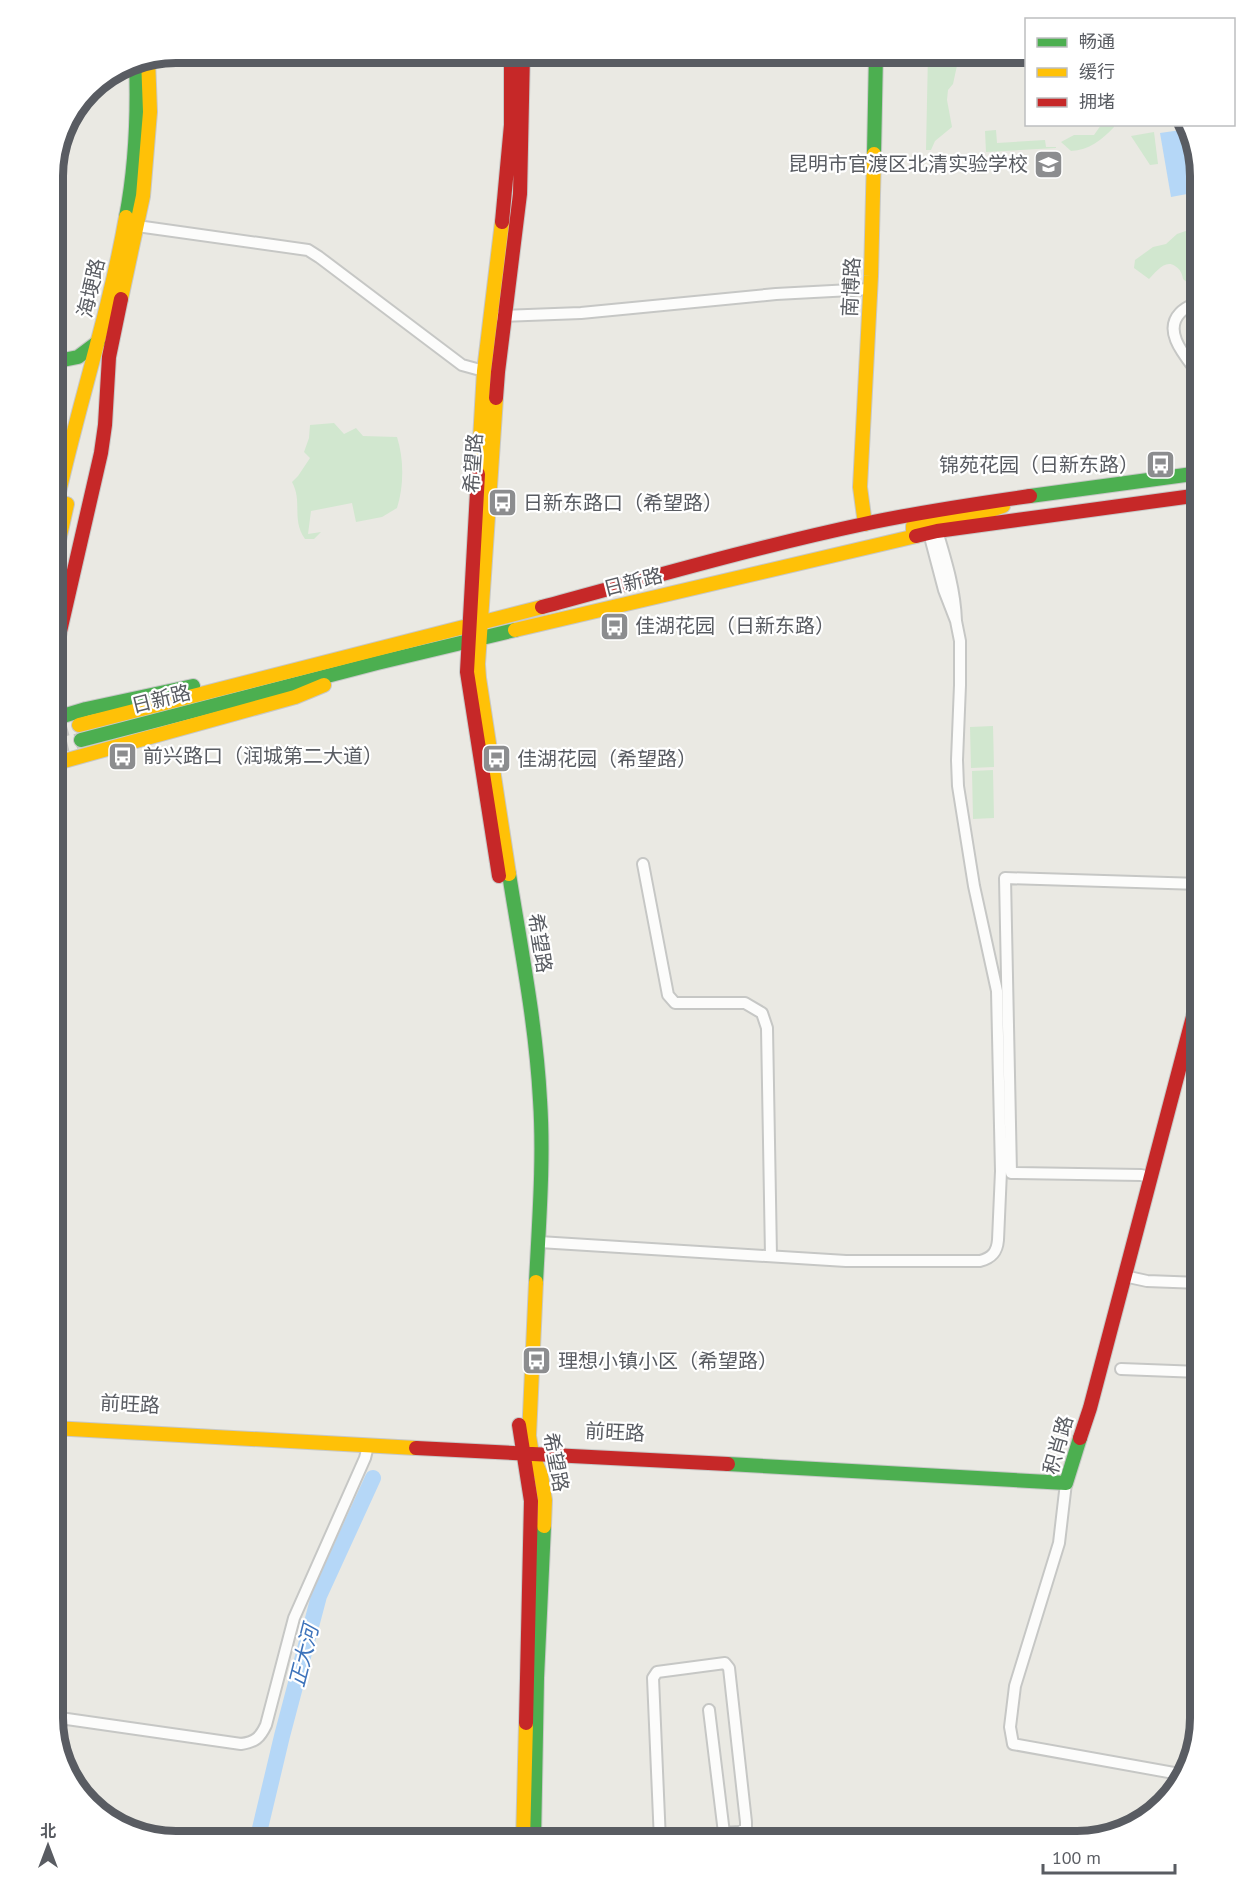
<svg xmlns="http://www.w3.org/2000/svg" width="1253" height="1894" font-family="'PT Sans','Noto Sans SC',sans-serif">
  <style>
    .green { fill: #d1e7cf }
    .water { fill: #b5d7f7 }
    .lines { fill: none; stroke-linecap: round; stroke-linejoin: round }
    .river { stroke: #b5d7f7; stroke-width: 16 }
    .secondary-tunnel { stroke: #c6c6c3; stroke-width: 15; stroke-dasharray: 15 8; stroke-linecap: butt }
    .street-casing { stroke: #c6c7c5; stroke-width: 14 }
    .fast-casing { stroke: #c7c8c7; stroke-width: 16 }
    .slow-casing { stroke: #c7c8c7; stroke-width: 16 }
    .jam-casing { stroke: #c7c8c7; stroke-width: 16 }
    .street { stroke: #fcfcfb; stroke-width: 10 }
    .fast { stroke: #4caf50; stroke-width: 14 }
    .slow { stroke: #ffc107; stroke-width: 14 }
    .jam { stroke: #c62828; stroke-width: 14 }
    .labels { text-anchor: middle; stroke-width: 4.5; stroke-linejoin: round; paint-order: stroke }
    .poi-label { font-size: 20px; fill: #595c62; stroke: #fff; text-anchor: start }
    .street-label { font-size: 20px; fill: #595c62; stroke: #fff }
    .water-label { font-size: 21px; font-style: italic; fill: #3d73bb; stroke: #fff }
    .rim { fill: none; stroke: #595c62; stroke-width: 8 }
  </style>
  <rect width="100%" height="100%" fill="#eae9e3"/>
  <path class="green" d="M 928,53 L 952,53 L 958,61 L 953,84 L 948,90 L 947,100 L 952,127 L 935,141 L 931,150 L 926,150 Z
    M 1101,125 L 1114,125 L 1114,127 C 1102,140 1089,150 1071,151 L 1061,142 L 1074,135 L 1094,135 Z
    M 996,130 L 997,143 L 1045,140 L 1046,147 L 1056,147 L 1056,148 L 986,152 L 985,131 Z
    M 1154,132 L 1158,164 L 1150,165 L 1131,136 Z
    M 1200,226 L 1200,284 L 1198,285 L 1196,275 L 1189,284 L 1183,279 C 1182,273 1180,269 1175,266 C 1165,259 1156,272 1149,279 L 1134,268 L 1135,260 L 1153,247 L 1166,244 L 1177,234 Z
    M 1200,312 L 1200,350 L 1188,333 L 1191,317 Z
    M 334,423 L 344,434 L 356,428 L 363,436 L 397,437 C 404,459 404,486 397,508 L 382,517 L 356,522 L 352,503 L 311,511 L 308,534 L 321,532 L 314,539 L 305,539 C 291,519 303,502 292,482 L 298,476 L 310,458 L 304,452 L 309,438 L 310,425 Z
    M 993,726 L 994,767 L 971,768 L 970,727 Z
    M 993,770 L 994,818 L 973,819 L 972,771 Z"/>
  <path class="water" d="M 1188,129 L 1198,192 L 1171,197 L 1160,133 Z"/>
  <g class="lines">
    <path class="river" d="M 257,1841 L 282,1736 L 319,1596 L 373,1478"/>
    <path class="secondary-tunnel" d="M 53,732 L 79,725
      M 53,747 L 81,740"/>
    <defs>
      <path id="street" d="M 137,226 L 308,250 L 319,257 L 462,365 L 484,371
        M 500,316 L 581,313 L 776,294 L 870,289
        M 1200,376 C 1189,360 1161,333 1180,313 C 1185,307 1194,304 1200,301
        M 929,533 L 944,590 L 956,621 C 955,590 946,561 937,531
        M 643,864 L 668,995 L 675,1003 L 745,1003 L 762,1013 L 767,1028 L 771,1256
        M 1150,1177 L 1141,1175 L 1011,1173 L 1005,878 L 1200,884
        M 539,1242 L 846,1261 L 980,1261 C 992,1258 997,1252 998,1240 L 1001,1171 L 997,991 L 974,886 L 958,786 L 957,760 L 960,685 L 960,641 L 956,621
        M 1124,1276 L 1147,1281 L 1200,1283
        M 1121,1369 L 1200,1372
        M 1066,1483 L 1059,1543 L 1015,1686 L 1010,1727 L 1013,1744 L 1185,1775
        M 53,1717 L 241,1744 C 255,1742 260,1738 266,1725 L 294,1618 L 365,1458 L 368,1446
        M 660,1841 L 653,1678 L 657,1672 L 725,1663 L 729,1668 L 746,1822 L 746,1828 L 740,1832 L 724,1833 L 709,1710"/>
      <path id="fast" d="M 874,154 L 876,53
        M 126,217 C 136,165 138,113 136,60
        M 53,362 L 78,357 L 98,342
        M 1030,496 L 1200,473
        M 53,719 L 86,709 L 193,686
        M 81,740 L 377,663 L 515,630
        M 509,874 C 521,949 536,1024 540,1100 C 544,1160 539,1221 536,1282
        M 728,1464 L 1066,1483 L 1080,1438
        M 534,1841 L 537,1678 L 544,1526"/>
      <path id="slow" d="M 121,299 L 143,196 L 150,112 L 148,58
        M 496,398 L 478,664 L 479,678 L 509,874
        M 478,474 L 484,371 L 502,222
        M 53,519 C 74,418 108,319 126,217
        M 865,524 L 860,487 L 871,276 L 874,154
        M 913,531 L 913,526 L 916,524 L 977,515 L 1003,506
        M 53,567 L 67,504
        M 515,630 L 916,536
        M 79,725 L 542,607
        M 53,764 L 295,697 L 324,685
        M 536,1282 L 529,1436 L 532,1454 L 541,1475 L 545,1500 L 544,1526
        M 53,1428 L 416,1448
        M 523,1841 L 526,1723"/>
      <path id="jam" d="M 502,222 L 511,125 L 511,53
        M 496,398 L 498,372 L 520,194 L 523,53
        M 478,474 L 467,672 L 499,876
        M 916,536 L 937,531 L 1200,495
        M 542,607 C 649,578 756,547 864,524 C 919,512 974,504 1030,496
        M 53,662 L 101,453 L 105,425 L 109,357 L 121,299
        M 519,1425 L 531,1501 L 526,1723
        M 1080,1438 L 1090,1408 L 1200,990
        M 416,1448 L 728,1464"/>
    </defs>
    <use href="#street" class="street-casing"/>
    <use href="#fast" class="fast-casing"/>
    <use href="#slow" class="slow-casing"/>
    <use href="#jam" class="jam-casing"/>
    <use href="#street" class="street"/>
    <use href="#fast" class="fast"/>
    <use href="#slow" class="slow"/>
    <use href="#jam" class="jam"/>
  </g>
  <defs>
    <symbol id="school-square" viewBox="-11 -11 22 22"><rect x="-9" y="-9" width="18" height="18" rx="4" fill="#8c8d8f" stroke="#fff"/><path d="M0-5L7-2L0 1L-7-2ZM-4 1L0 2.5L4 1V4Q0 6-4 4Z" fill="#fff"/></symbol>
    <symbol id="bus-square" viewBox="-11 -11 22 22"><rect x="-9" y="-9" width="18" height="18" rx="4" fill="#8c8d8f" stroke="#fff"/><path d="M-5-6H5V4H4V6H2V4H-2V6H-4V4H-5ZM-3.5-4V0h7V-4ZM-3.5 1.2v1.5H-2V1.2ZM2 1.2v1.5H3.5V1.2Z" fill="#fff"/></symbol>
  </defs>
  <g fill-rule="evenodd">
    <use href="#school-square" x="1032" y="148" width="33" height="33"/>
    <use href="#bus-square" x="1144" y="448" width="33" height="33"/>
    <use href="#bus-square" x="486" y="486" width="33" height="33"/>
    <use href="#bus-square" x="598" y="610" width="33" height="33"/>
    <use href="#bus-square" x="106" y="740" width="33" height="33"/>
    <use href="#bus-square" x="480" y="742" width="33" height="33"/>
    <use href="#bus-square" x="520" y="1344" width="33" height="33"/>
  </g>
  <g class="labels">
    <g class="poi-label">
      <text x="1028" y="171" text-anchor="end">昆明市官渡区北清实验学校</text>
      <text x="1139" y="472" text-anchor="end">锦苑花园（日新东路）</text>
      <text x="523" y="510">日新东路口（希望路）</text>
      <text x="635" y="633">佳湖花园（日新东路）</text>
      <text x="143" y="763">前兴路口（润城第二大道）</text>
      <text x="517" y="766">佳湖花园（希望路）</text>
      <text x="558" y="1368">理想小镇小区（希望路）</text>
    </g>
    <g class="street-label">
      <text transform="translate(851 287) rotate(-87)" y="7">南博路</text>
      <text transform="translate(91 288) rotate(-77)" y="7">海埂路</text>
      <text transform="translate(473 463) rotate(-86)" y="7">希望路</text>
      <text transform="translate(633 582) rotate(-14)" y="7">日新路</text>
      <text transform="translate(161 699) rotate(-14)" y="7">日新路</text>
      <text transform="translate(540 943) rotate(81)" y="7">希望路</text>
      <text transform="translate(130 1404) rotate(3)" y="7">前旺路</text>
      <text transform="translate(615 1432) rotate(3)" y="7">前旺路</text>
      <text transform="translate(1058 1445) rotate(-74)" y="7">积肖路</text>
      <text transform="translate(556 1462) rotate(79)" y="7">希望路</text>
    </g>
    <g class="water-label">
      <text transform="translate(304 1656) rotate(-76)" y="7">正大河</text>
    </g>
  </g>
  <path d="M0 0H1253V1894H0ZM176 63H1077A113 113 0 0 1 1190 176V1718A113 113 0 0 1 1077 1831H176A113 113 0 0 1 63 1718V176A113 113 0 0 1 176 63Z" fill="#fff" fill-rule="evenodd"/>
  <path class="rim" d="M176 63H1077A113 113 0 0 1 1190 176V1718A113 113 0 0 1 1077 1831H176A113 113 0 0 1 63 1718V176A113 113 0 0 1 176 63Z"/>
  <rect x="1025" y="18" width="210" height="108" fill="#ffffff" stroke="#bdbec0" stroke-width="1.5"/>
  <rect x="1037" y="38" width="30" height="9" fill="#4caf50" stroke="#bdbec0" stroke-width="1.5"/>
  <text x="1079" y="48" font-size="18" fill="#595c62">畅通</text>
  <rect x="1037" y="68" width="30" height="9" fill="#ffc107" stroke="#bdbec0" stroke-width="1.5"/>
  <text x="1079" y="78" font-size="18" fill="#595c62">缓行</text>
  <rect x="1037" y="98" width="30" height="9" fill="#c62828" stroke="#bdbec0" stroke-width="1.5"/>
  <text x="1079" y="108" font-size="18" fill="#595c62">拥堵</text>
  <g transform="translate(48 1846)" stroke="#ffffff" stroke-width="4.5" paint-order="stroke">
  <path d="M0-4.5L10 22L0 15L-10 22Z" fill="#595c62"/>
  <text y="-9" font-size="16" font-weight="bold" text-anchor="middle" fill="#595c62">北</text>
  </g>
  <path d="M1043 1864v9h132v-9" fill="none" stroke="#595c62" stroke-width="3"/>
  <text x="1052" y="1864" font-size="18" fill="#595c62" stroke="#ffffff" stroke-width="4.5" paint-order="stroke">100 m</text>
</svg>
